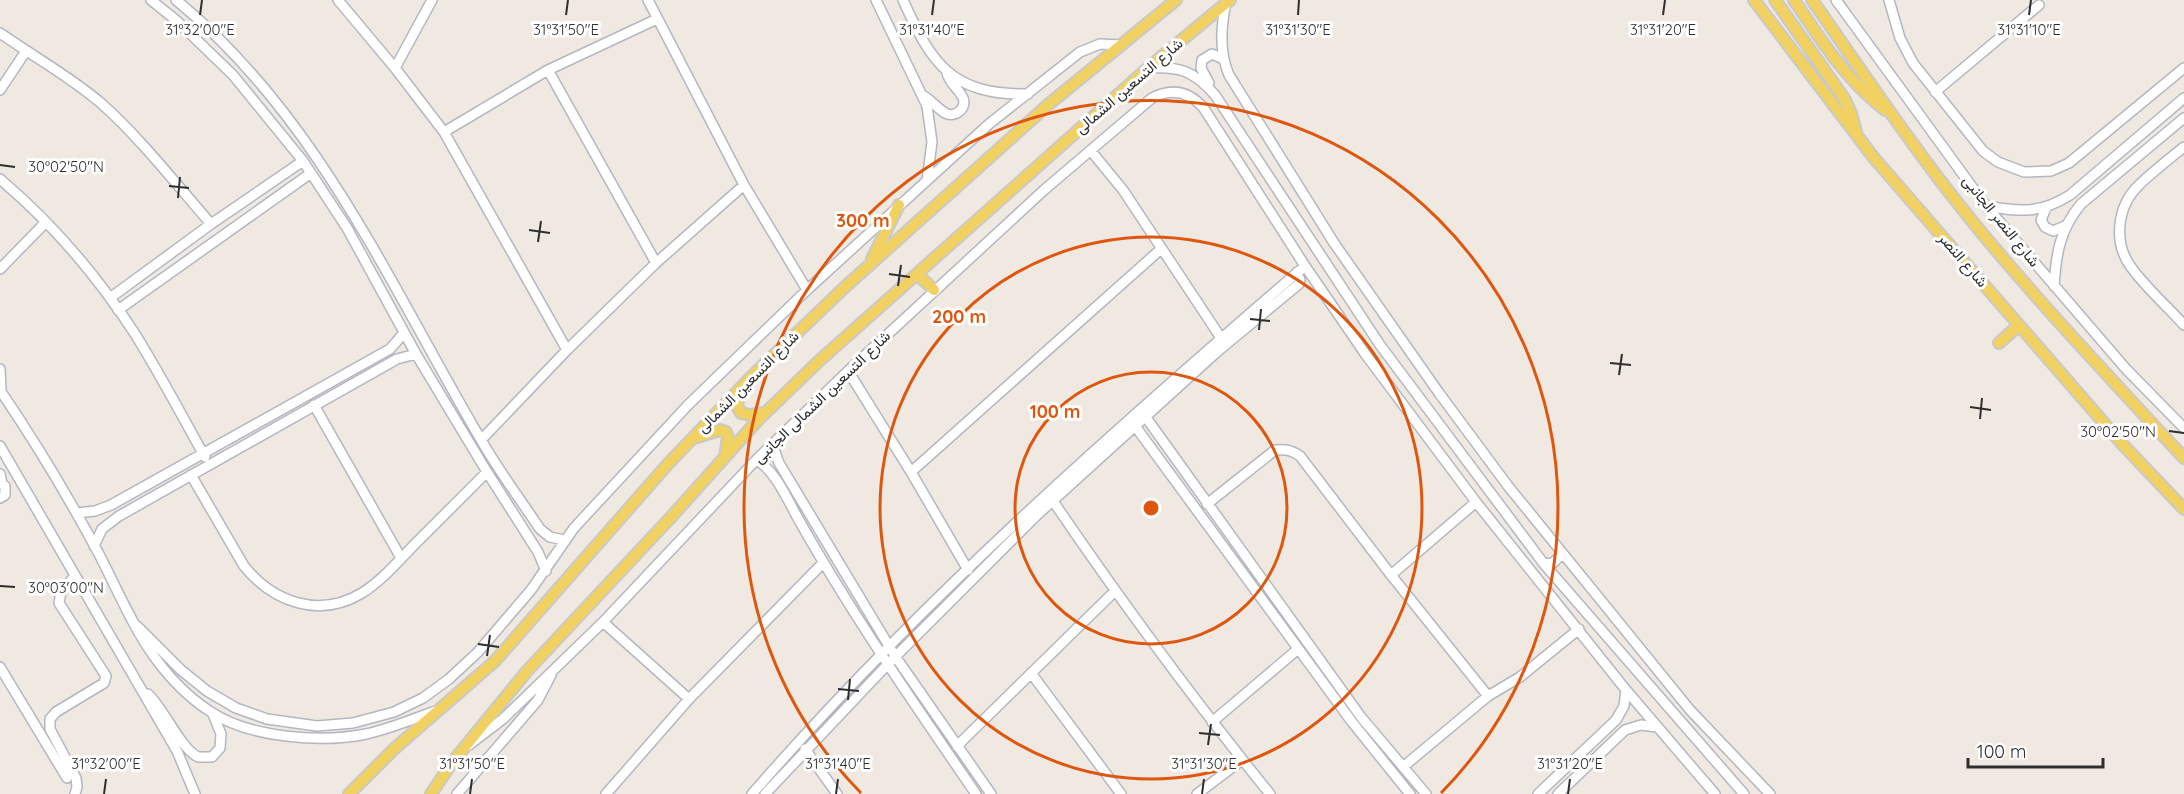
<svg xmlns="http://www.w3.org/2000/svg" width="2184" height="794" font-family="Quicksand,Vazirmatn,sans-serif">
  <style>
    .lines { fill: none; stroke-linecap: round; stroke-linejoin: round }
    .minor-casing { stroke: #b4b7c1; stroke-width: 12 }
    .major-casing { stroke: #c9c9c9; stroke-width: 14 }
    .minor { stroke: #fff; stroke-width: 9 }
    .major { stroke: #f2d163; stroke-width: 10 }
    .ticks { fill: none; stroke: #2e2e2e; stroke-width: 2 }
    .ring { fill: none; stroke: #df570e; stroke-width: 3 }
    .labels { text-anchor: middle; stroke-width: 6; stroke-linejoin: round; paint-order: stroke }
    .street-label { font-size: 15px; fill: #2e2e2e; stroke: #fff }
    .ticks-label { font-size: 15px; text-anchor: middle; fill: #2e2e2e; stroke: #fff; stroke-width: 6; stroke-linejoin: round; paint-order: stroke }
    .centre { fill: #df570e; stroke: #fff; stroke-width: 3 }
    .ring-label { font-size: 18px; text-anchor: middle; font-weight: bold; fill: #df570e; stroke: #fff; stroke-width: 6; stroke-linejoin: round; paint-order: stroke }
  </style>
  <rect width="100%" height="100%" fill="#efe9e1"/>
  <g class="lines">
    <defs>
      <path id="minor" d="M 151,0 L 177,21 L 233,75 L 303,161 L 347,228 L 416,354 L 487,472 L 538,552 L 546,571
        M 176,0 C 317,115 390,285 480,438 C 498,470 520,499 540,529 L 550,537 L 564,540
        M 338,0 L 395,68 L 444,132 L 567,350
        M 648,0 L 744,185 L 807,290
        M 876,0 L 927,106 L 932,142 L 927,180
        M 903,0 C 932,65 952,95 1028,94
        M 1836,0 L 1986,206 L 2126,369 L 2184,428
        M 1889,0 L 1900,38 L 1913,63 L 1983,151 L 1998,162 L 2024,172 L 2051,171 L 2069,163 L 2184,68
        M 1226,2 C 1221,27 1219,52 1229,75 L 1334,243 L 1439,393 L 1508,486 L 1690,710 L 1770,794
        M 0,33 C 34,57 71,77 102,104 C 142,140 176,184 211,224
        M 395,68 L 432,0
        M 1148,68 C 1180,66 1194,71 1215,95 L 1380,345 L 1544,564 L 1744,794
        M 548,70 L 656,263
        M 1209,83 L 1201,68 L 1202,60 L 1212,54 L 1223,59
        M 0,90 L 26,51
        M 1935,92 L 2039,5
        M 922,95 C 931,100 936,107 945,113 C 955,119 969,107 962,96 C 957,87 950,84 947,73
        M 444,132 L 548,70 L 657,19
        M 2184,147 C 2169,159 2152,172 2138,186 C 2117,207 2113,243 2131,267 C 2146,288 2167,306 2184,325
        M 1091,151 L 1123,190 L 1221,338
        M 0,179 C 52,223 98,277 135,334 C 160,374 182,416 205,457
        M 1986,206 C 2020,212 2040,214 2070,195 L 2184,98
        M 2046,208 L 2041,220 L 2045,227 L 2053,231 L 2065,226
        M 0,269 L 46,222
        M 2054,286 C 2056,254 2060,229 2081,204 L 2184,118
        M 110,298 L 211,224 L 303,161
        M 118,310 L 311,173
        M 0,369 L 1,391
        M 848,371 L 911,472 L 968,570
        M 0,390 C 36,443 69,498 99,554 C 116,587 132,625 153,655 C 168,676 189,698 211,712 C 250,738 322,743 366,734 C 390,729 412,719 436,711
        M 314,405 L 401,558
        M 1145,416 L 1361,717 L 1426,794
        M 1135,426 L 1352,722 L 1410,794
        M 481,440 L 567,350 L 656,263 L 744,185
        M 772,444 L 779,463 L 895,656 L 991,794
        M 0,446 L 177,751 L 195,794
        M 756,460 C 775,469 789,503 800,522 C 853,616 915,705 976,794
        M 911,472 L 1161,249
        M 0,474 L 2,484
        M 191,475 L 244,566 C 273,602 319,619 362,593 C 383,580 401,558 419,540 C 442,517 464,495 487,472
        M 0,498 L 5,495 L 5,486
        M 1053,501 C 1121,601 1193,699 1270,794
        M 1207,504 L 1275,450 C 1286,449 1291,450 1300,456 L 1391,575 L 1488,696
        M 77,513 L 95,511 L 111,505 L 390,349 L 404,333
        M 94,546 L 102,529 L 119,516 L 397,359 L 416,354
        M 1544,564 L 1553,563 L 1560,556 L 1560,552
        M 1391,575 L 1476,502
        M 603,622 L 689,699
        M 137,626 L 181,670 L 207,691 L 236,708 L 267,719 L 317,726 L 353,723 L 394,712 L 423,698 L 449,679 L 478,652 L 531,590 L 574,528 L 688,405 L 807,290 L 989,124 L 1080,52 L 1100,44 L 1121,45
        M 0,667 L 67,778
        M 1031,673 L 1121,794
        M 148,694 C 165,710 180,748 198,757 L 212,757 L 220,748 L 221,734 L 213,714
        M 1212,722 L 1298,649
        M 469,745 L 503,719 L 603,622 L 756,460 L 848,371 L 1044,190 L 1152,98 C 1171,88 1188,91 1203,107 L 1305,266 L 1366,355 L 1476,502 L 1626,690 L 1715,794
        M 957,746 L 1115,591
        M 805,749 L 837,794
        M 1403,767 L 1488,696 L 1520,677 L 1579,629
        M 75,794 L 77,787 L 76,778 L 50,729 L 50,719 L 56,712 L 104,683 L 106,676 L 59,603 L 61,592 L 75,576
        M 457,794 L 538,700 L 551,675
        M 606,794 L 689,699 L 823,563
        M 752,794 C 918,603 1113,431 1305,266
        M 765,794 L 887,665 L 1037,515 L 1218,351 L 1299,284 L 1300,280 L 1297,272
        M 1197,794 L 1242,760
        M 1538,794 L 1616,720 L 1624,706 L 1626,690
        M 1558,794 L 1625,730 L 1641,725 L 1657,727"/>
      <path id="major" d="M 1754,0 L 1874,158 L 2124,446 L 2184,509
        M 1775,0 L 1844,98 L 1851,113 L 1856,132
        M 1794,0 C 1821,40 1846,80 1885,110
        M 1812,0 C 1864,74 1915,151 1972,221 C 2039,303 2112,380 2184,458
        M 872,259 L 899,205
        M 917,274 L 934,290
        M 1999,343 L 2019,325
        M 740,389 L 737,406 L 741,413 L 750,415 L 765,413
        M 694,438 L 720,430 L 726,432 L 728,437 L 725,457
        M 349,794 L 394,749 L 495,661 L 667,465 L 751,377 L 846,286 L 1049,104 L 1176,0
        M 431,794 L 451,764 L 527,671 L 673,515 L 758,420 L 819,361 L 1148,68 L 1230,0"/>
    </defs>
    <use href="#minor" class="minor-casing"/>
    <use href="#major" class="major-casing"/>
    <use href="#minor" class="minor"/>
    <use href="#major" class="major"/>
  </g>
  <path class="ticks" d="M 200,15 L 202,0M 566,15 L 568,0M 932,15 L 934,0M 1298,15 L 1299,0M 1663,15 L 1665,0M 2029,15 L 2031,0M 0,165 L 15,167M 169,186 L 189,188M 178,198 L 180,177M 529,230 L 550,233M 538,242 L 541,221M 889,274 L 910,277M 898,286 L 901,265M 1250,319 L 1270,321M 1259,330 L 1261,309M 1610,363 L 1631,365M 1619,375 L 1622,354M 1970,407 L 1991,410M 1980,419 L 1982,398M 2169,431 L 2184,433M 0,586 L 15,587M 478,644 L 499,647M 487,656 L 490,635M 838,689 L 859,691M 848,700 L 850,679M 1199,733 L 1220,735M 1208,745 L 1211,724M 104,794 L 106,779M 470,794 L 472,779M 836,794 L 838,779M 1202,794 L 1204,779M 1568,794 L 1570,779"/>
  <g class="ring">
    <circle cx="1151" cy="508" r="136"/>
    <circle cx="1151" cy="508" r="271"/>
    <path d="M861 793A407 407 0 1 1 1441 793"/>
  </g>
  <g class="labels">
    <g class="street-label">
      <text transform="translate(1129 86) rotate(-41)" y="5">شارع التسعين الشمالى</text>
      <text transform="translate(2001 221) rotate(51)" y="5">شارع النصر الجانبى</text>
      <text transform="translate(1963 260) rotate(49)" y="5">شارع النصر</text>
      <text transform="translate(748 382) rotate(-45)" y="5">شارع التسعين الشمالى</text>
      <text transform="translate(822 397) rotate(-44)" y="5">شارع التسعين الشمالى الجانبى</text>
    </g>
  </g>
  <g class="ticks-label">
    <text x="200" y="35">31°32'00"E</text>
    <text x="566" y="35">31°31'50"E</text>
    <text x="932" y="35">31°31'40"E</text>
    <text x="1298" y="35">31°31'30"E</text>
    <text x="1663" y="35">31°31'20"E</text>
    <text x="2029" y="35">31°31'10"E</text>
    <text x="66" y="172">30°02'50"N</text>
    <text x="2118" y="437">30°02'50"N</text>
    <text x="66" y="593">30°03'00"N</text>
    <text x="106" y="769">31°32'00"E</text>
    <text x="472" y="769">31°31'50"E</text>
    <text x="838" y="769">31°31'40"E</text>
    <text x="1204" y="769">31°31'30"E</text>
    <text x="1570" y="769">31°31'20"E</text>
  </g>
  <circle cx="1151" cy="508" r="9" class="centre"/>
  <g class="ring-label">
    <text x="863" y="227">300 m</text>
    <text x="959" y="323">200 m</text>
    <text x="1055" y="418">100 m</text>
  </g>
  <path d="M1968 758v9h135v-9" fill="none" stroke="#2e2e2e" stroke-width="3"/>
  <text x="1977" y="758" font-size="18" fill="#2e2e2e" stroke="#ffffff" stroke-width="4.5" paint-order="stroke">100 m</text>
</svg>
